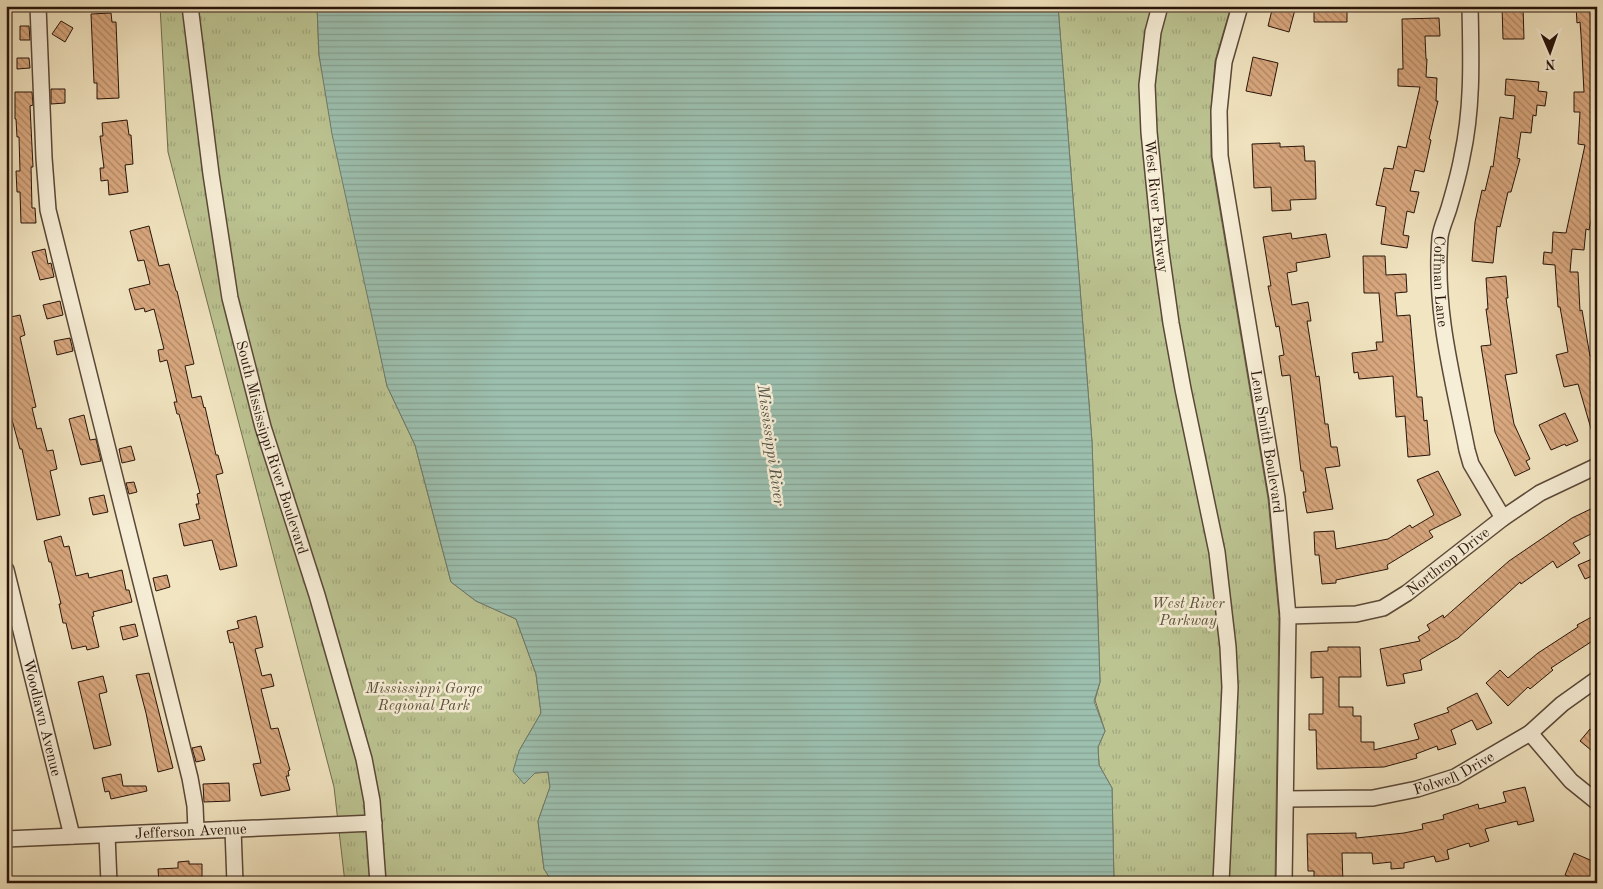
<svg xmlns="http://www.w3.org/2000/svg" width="1603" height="889" font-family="'Old Standard TT',serif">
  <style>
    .grass { fill: url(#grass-tufts); stroke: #726c4e }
    .water { fill: url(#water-rules); stroke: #6e7b6c }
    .building { fill: url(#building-back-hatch); stroke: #28140a }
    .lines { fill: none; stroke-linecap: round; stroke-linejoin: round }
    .minor-casing { stroke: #5a4838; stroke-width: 18 }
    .minor { stroke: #f7eed7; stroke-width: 15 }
    .labels { text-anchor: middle; stroke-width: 5; stroke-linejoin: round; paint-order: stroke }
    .street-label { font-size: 15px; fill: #28140a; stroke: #f7eed7 }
    .park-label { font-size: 15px; font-style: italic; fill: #5c523a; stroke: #f7eed7 }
    .water-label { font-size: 16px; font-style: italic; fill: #515043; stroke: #f7eed7 }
  </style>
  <defs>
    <pattern id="grass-tufts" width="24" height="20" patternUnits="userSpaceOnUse" patternTransform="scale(1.25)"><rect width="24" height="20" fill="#bcc492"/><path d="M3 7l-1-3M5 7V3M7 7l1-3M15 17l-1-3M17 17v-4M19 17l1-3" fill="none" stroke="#a2a87d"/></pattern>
    <pattern id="water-rules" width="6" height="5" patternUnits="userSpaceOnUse" patternTransform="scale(1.25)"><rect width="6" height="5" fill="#9cbfae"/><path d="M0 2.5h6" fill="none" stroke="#86a394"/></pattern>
    <pattern id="building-back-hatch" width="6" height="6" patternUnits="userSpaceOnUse" patternTransform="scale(1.25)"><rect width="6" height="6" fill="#daa980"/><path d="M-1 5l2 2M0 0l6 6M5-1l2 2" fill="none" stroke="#b18867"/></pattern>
  </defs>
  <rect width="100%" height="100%" fill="#f2e5c1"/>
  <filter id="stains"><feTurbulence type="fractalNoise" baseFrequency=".004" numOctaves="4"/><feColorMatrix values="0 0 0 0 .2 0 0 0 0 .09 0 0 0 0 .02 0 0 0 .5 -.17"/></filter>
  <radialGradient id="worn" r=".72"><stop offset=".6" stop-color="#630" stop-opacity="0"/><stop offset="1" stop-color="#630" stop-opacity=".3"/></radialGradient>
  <path class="grass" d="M 160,6 L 317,6 L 319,55 L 387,386 L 415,445 L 451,582 L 476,601 L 516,619 L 536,674 L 541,713 L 519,751 L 535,773 L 548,772 L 550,787 L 538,821 L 544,869 L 553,883 L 345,883 L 334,787 L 168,152 Z
    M 1058,6 L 1231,6 L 1215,61 L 1211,111 L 1211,157 L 1268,499 L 1279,616 L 1275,883 L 1114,883 L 1112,788 L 1099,765 L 1098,747 L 1105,731 L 1095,700 L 1100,682 L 1092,442 Z"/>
  <path class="water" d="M 317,6 L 1058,6 L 1092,442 L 1100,682 L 1094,701 L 1105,731 L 1098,747 L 1099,765 L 1112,788 L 1114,883 L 553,883 L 544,869 L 538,821 L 550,787 L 548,772 L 535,773 L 524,784 L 513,771 L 519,751 L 541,713 L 536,674 L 516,619 L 476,601 L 451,582 L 415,445 L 387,386 L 332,134 L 319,55 Z"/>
  <path class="building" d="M 1273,6 L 1296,6 L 1289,32 L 1268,26 Z
    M 1314,6 L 1347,6 L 1347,22 L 1314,22 Z
    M 1502,6 L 1523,6 L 1524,39 L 1503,39 Z
    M 1576,6 L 1597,6 L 1597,192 L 1589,230 L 1586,229 L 1584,250 L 1572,249 L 1570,272 L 1578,272 L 1580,311 L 1582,310 L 1590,356 L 1597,355 L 1597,438 L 1594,439 L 1578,384 L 1564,387 L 1556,355 L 1568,352 L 1560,307 L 1558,307 L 1555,265 L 1543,264 L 1544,252 L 1552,253 L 1553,232 L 1566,233 L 1585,145 L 1578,144 L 1580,112 L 1574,112 L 1574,92 L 1584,92 L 1581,35 L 1580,22 L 1577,23 Z
    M 111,13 L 112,22 L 116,22 L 119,98 L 97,99 L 97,83 L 94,83 L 91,14 Z
    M 1439,18 L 1440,36 L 1425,36 L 1426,59 L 1427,59 L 1426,77 L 1437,78 L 1436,101 L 1438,101 L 1429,139 L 1431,140 L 1424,172 L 1415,170 L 1410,191 L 1419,192 L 1414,213 L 1407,211 L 1403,235 L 1409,236 L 1407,248 L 1381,244 L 1386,207 L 1376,205 L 1384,168 L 1393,169 L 1398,146 L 1406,148 L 1420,87 L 1398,86 L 1398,69 L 1403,69 L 1402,19 Z
    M 61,21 L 73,28 L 65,42 L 52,34 Z
    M 20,26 L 29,26 L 30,40 L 20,40 Z
    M 1253,57 L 1278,63 L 1271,96 L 1246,91 Z
    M 17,58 L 29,58 L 30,68 L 17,69 Z
    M 1506,79 L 1539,82 L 1538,91 L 1547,92 L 1545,106 L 1537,105 L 1536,116 L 1533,115 L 1531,133 L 1521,132 L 1517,158 L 1520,159 L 1511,192 L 1508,192 L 1500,227 L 1497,226 L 1493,263 L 1472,261 L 1475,222 L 1482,190 L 1485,191 L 1491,166 L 1493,167 L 1500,117 L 1513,119 L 1515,96 L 1505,95 Z
    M 51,89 L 65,89 L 65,103 L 51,104 Z
    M 15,92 L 32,92 L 33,105 L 30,106 L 33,167 L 31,167 L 32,208 L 35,208 L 36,223 L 21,223 L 20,192 L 17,192 L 16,171 L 20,171 L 19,137 L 17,137 L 16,119 L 15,119 Z
    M 127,120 L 129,135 L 131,135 L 133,164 L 125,165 L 128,192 L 109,195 L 108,180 L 101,181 L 100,168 L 104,168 L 100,136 L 103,136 L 102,123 Z
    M 1280,143 L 1280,147 L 1304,146 L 1305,161 L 1315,161 L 1316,199 L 1290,200 L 1291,210 L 1272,211 L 1271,187 L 1254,188 L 1252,144 Z
    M 149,226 L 159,266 L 169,264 L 176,291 L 177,291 L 194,364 L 185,366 L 192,398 L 201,396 L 204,408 L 205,407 L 216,455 L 218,455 L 223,473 L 216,475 L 237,566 L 220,570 L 212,540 L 184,546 L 179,524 L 200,519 L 196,504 L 199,504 L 197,494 L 200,493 L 179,414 L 177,414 L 174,402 L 177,402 L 167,360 L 160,362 L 158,350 L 164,349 L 154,309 L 145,312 L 144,308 L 135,310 L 129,289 L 150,284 L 144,260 L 138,261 L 130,231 Z
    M 1291,233 L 1292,239 L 1326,234 L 1330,257 L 1296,263 L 1297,271 L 1287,273 L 1292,305 L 1308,302 L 1311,321 L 1307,321 L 1316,377 L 1319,376 L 1325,424 L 1328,424 L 1331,447 L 1337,447 L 1340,466 L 1325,468 L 1333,509 L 1307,513 L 1303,492 L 1306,492 L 1303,471 L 1301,471 L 1290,375 L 1282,376 L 1279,356 L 1284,355 L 1279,326 L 1276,327 L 1268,286 L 1271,286 L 1263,237 Z
    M 45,249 L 48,264 L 51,263 L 54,277 L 40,280 L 32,252 Z
    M 1363,256 L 1385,256 L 1386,275 L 1406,274 L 1407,292 L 1395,293 L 1397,316 L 1410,315 L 1417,397 L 1422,397 L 1424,421 L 1427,420 L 1430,455 L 1408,457 L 1405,416 L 1396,417 L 1393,376 L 1359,379 L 1358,372 L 1354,373 L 1352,353 L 1377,350 L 1376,342 L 1383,342 L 1379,293 L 1364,293 Z
    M 1506,276 L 1508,298 L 1506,298 L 1517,373 L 1505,375 L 1514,424 L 1530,459 L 1526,461 L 1530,469 L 1515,476 L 1495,432 L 1481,346 L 1491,345 L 1486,309 L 1488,309 L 1486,278 Z
    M 60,301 L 63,315 L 47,319 L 43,305 Z
    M 20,315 L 25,335 L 20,337 L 36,407 L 32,408 L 37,429 L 41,428 L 47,451 L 53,450 L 57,469 L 50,471 L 60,515 L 37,520 L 22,449 L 20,449 L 6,398 L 6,318 Z
    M 70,338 L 73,351 L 57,355 L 54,341 Z
    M 1565,413 L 1578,441 L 1566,446 L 1565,444 L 1551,450 L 1539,425 Z
    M 84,415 L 90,440 L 96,439 L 101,461 L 81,465 L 69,419 Z
    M 131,446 L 135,460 L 122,463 L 119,449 Z
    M 1438,471 L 1461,515 L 1429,531 L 1433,537 L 1387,565 L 1388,569 L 1336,580 L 1336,583 L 1322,584 L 1319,555 L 1315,555 L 1314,532 L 1334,531 L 1336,549 L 1388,539 L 1410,525 L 1412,528 L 1434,515 L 1417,480 Z
    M 134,482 L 137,492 L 129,494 L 126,483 Z
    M 104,495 L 108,512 L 93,515 L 89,498 Z
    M 1597,506 L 1597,531 L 1573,543 L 1580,553 L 1557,568 L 1553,561 L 1521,584 L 1520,582 L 1458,638 L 1420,660 L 1422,670 L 1403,674 L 1405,683 L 1387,686 L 1380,649 L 1420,641 L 1418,637 L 1430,630 L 1427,625 L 1443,615 L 1444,618 L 1509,561 L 1572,518 Z
    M 61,536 L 64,547 L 69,546 L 76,576 L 88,573 L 89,578 L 122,570 L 126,590 L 129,590 L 132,602 L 93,612 L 94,616 L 92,617 L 99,647 L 87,650 L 86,646 L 72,649 L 66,623 L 63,623 L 59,604 L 61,604 L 51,562 L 49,562 L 44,541 Z
    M 1592,559 L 1597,568 L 1597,574 L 1585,579 L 1578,565 Z
    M 167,575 L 170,587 L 156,591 L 153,578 Z
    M 1597,614 L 1597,638 L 1551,668 L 1553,670 L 1530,689 L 1528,687 L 1508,706 L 1486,683 L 1500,670 L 1508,678 L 1538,653 L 1578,627 L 1577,625 Z
    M 256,616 L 263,647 L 255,649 L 262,676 L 271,674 L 274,686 L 261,689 L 271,729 L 278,728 L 290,770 L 288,771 L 289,776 L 286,776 L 290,790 L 261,796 L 253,764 L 261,763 L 233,642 L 230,643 L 227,631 L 239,628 L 237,621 Z
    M 135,624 L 138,636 L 123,640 L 120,627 Z
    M 1328,647 L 1360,647 L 1361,677 L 1339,677 L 1339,707 L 1353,707 L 1353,716 L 1361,716 L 1361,742 L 1374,742 L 1374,750 L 1419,739 L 1414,724 L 1449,712 L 1447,708 L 1477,693 L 1492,723 L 1477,730 L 1472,720 L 1451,730 L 1456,744 L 1438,750 L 1437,746 L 1416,754 L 1417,758 L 1384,767 L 1317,769 L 1316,730 L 1309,730 L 1309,714 L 1323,714 L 1323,677 L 1311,678 L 1311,652 L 1328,651 Z
    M 149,673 L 173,768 L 158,772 L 146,713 L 136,675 Z
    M 103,676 L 107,692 L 99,694 L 111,745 L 94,749 L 78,682 Z
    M 1590,729 L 1597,734 L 1597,755 L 1580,741 Z
    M 201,746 L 205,760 L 196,762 L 192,748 Z
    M 121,774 L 123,786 L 146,786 L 147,791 L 111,799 L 109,791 L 105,792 L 102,778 Z
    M 229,783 L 230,801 L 204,802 L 203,784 Z
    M 1525,787 L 1534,821 L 1518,825 L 1517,821 L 1485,829 L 1489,841 L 1470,847 L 1469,843 L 1447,850 L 1449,859 L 1436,862 L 1434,856 L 1404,863 L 1404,868 L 1391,869 L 1391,862 L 1373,864 L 1372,853 L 1342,853 L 1343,883 L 1314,883 L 1314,871 L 1308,871 L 1307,834 L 1356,833 L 1356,838 L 1404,833 L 1423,829 L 1422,824 L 1444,819 L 1443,815 L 1478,804 L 1479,809 L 1506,802 L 1503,792 Z
    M 1574,853 L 1597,863 L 1597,883 L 1583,883 L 1565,875 Z
    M 189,861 L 189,864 L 202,864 L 202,880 L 159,883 L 158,869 L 178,868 L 178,862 Z"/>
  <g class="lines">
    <defs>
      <g id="minor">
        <path d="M 38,6 L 44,158 L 48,210 L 190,778 L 195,806 L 196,830"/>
        <path id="s1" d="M 190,6 L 211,174 L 230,298 L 263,427 L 317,595 L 364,759 L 372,801 L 378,883"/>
        <path id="s2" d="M 1160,6 L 1153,32 L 1147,85 L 1149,132 L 1161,252 L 1171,323 L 1183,389 L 1217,552 L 1228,647 L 1230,687 L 1221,883"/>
        <path id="s3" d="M 1240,6 L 1224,62 L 1219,111 L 1220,156 L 1277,498 L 1288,616 L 1284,883"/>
        <path id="s4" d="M 1470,6 C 1471,57 1473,107 1462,157 C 1459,174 1454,191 1449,208 C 1446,218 1441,228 1440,237 C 1434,312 1453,378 1467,450 L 1471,464 L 1503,518"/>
        <path id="s5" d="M 6,570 L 72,836"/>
        <path id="s6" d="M 1288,616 L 1356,614 L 1383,608 L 1407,593 L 1503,518 L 1540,493 L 1597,466"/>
        <path d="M 1530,733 L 1571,781 L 1597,802"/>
        <path id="s7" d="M 1286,799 L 1373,798 L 1417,789 L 1455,777 L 1530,733 L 1562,704 L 1597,679"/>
        <path d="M 233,829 L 235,883"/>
        <path d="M 107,835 L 109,883"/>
        <path id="s8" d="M 6,839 L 374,823"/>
      </g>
    </defs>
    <use href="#minor" class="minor-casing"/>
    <use href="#minor" class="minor"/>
  </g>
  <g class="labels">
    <g class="street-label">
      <text dy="5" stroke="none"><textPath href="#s2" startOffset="202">West River Parkway</textPath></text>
      <text dy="5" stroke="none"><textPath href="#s4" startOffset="279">Coffman Lane</textPath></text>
      <text dy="5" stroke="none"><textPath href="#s3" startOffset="442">Lena Smith Boulevard</textPath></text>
      <text dy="5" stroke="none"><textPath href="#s1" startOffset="450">South Mississippi River Boulevard</textPath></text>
      <text dy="5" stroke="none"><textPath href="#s6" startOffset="176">Northrop Drive</textPath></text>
      <text dy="5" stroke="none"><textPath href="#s5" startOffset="152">Woodlawn Avenue</textPath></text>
      <text dy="5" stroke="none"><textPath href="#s7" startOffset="172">Folwell Drive</textPath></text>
      <text dy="5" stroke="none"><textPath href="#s8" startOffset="185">Jefferson Avenue</textPath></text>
    </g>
    <g class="park-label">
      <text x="1188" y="608">West River<tspan x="1188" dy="17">Parkway</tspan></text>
      <text x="424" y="693">Mississippi Gorge<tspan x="424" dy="17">Regional Park</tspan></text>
    </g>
    <g class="water-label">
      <text transform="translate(772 445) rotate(82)" y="6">Mississippi River</text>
    </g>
  </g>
  <rect width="1603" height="889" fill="none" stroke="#f2e5c1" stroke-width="25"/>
  <rect x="8" y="8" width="1588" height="874" fill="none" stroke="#28140a" stroke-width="2.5"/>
  <rect x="12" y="12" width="1578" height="864" fill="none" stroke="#28140a"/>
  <g transform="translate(1550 52) rotate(178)" stroke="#f7eed7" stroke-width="4" paint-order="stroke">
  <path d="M0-4L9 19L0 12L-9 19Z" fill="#28140a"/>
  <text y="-8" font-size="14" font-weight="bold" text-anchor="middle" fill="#28140a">N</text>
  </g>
  <rect width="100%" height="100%" filter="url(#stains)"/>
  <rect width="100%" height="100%" fill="url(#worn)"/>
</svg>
